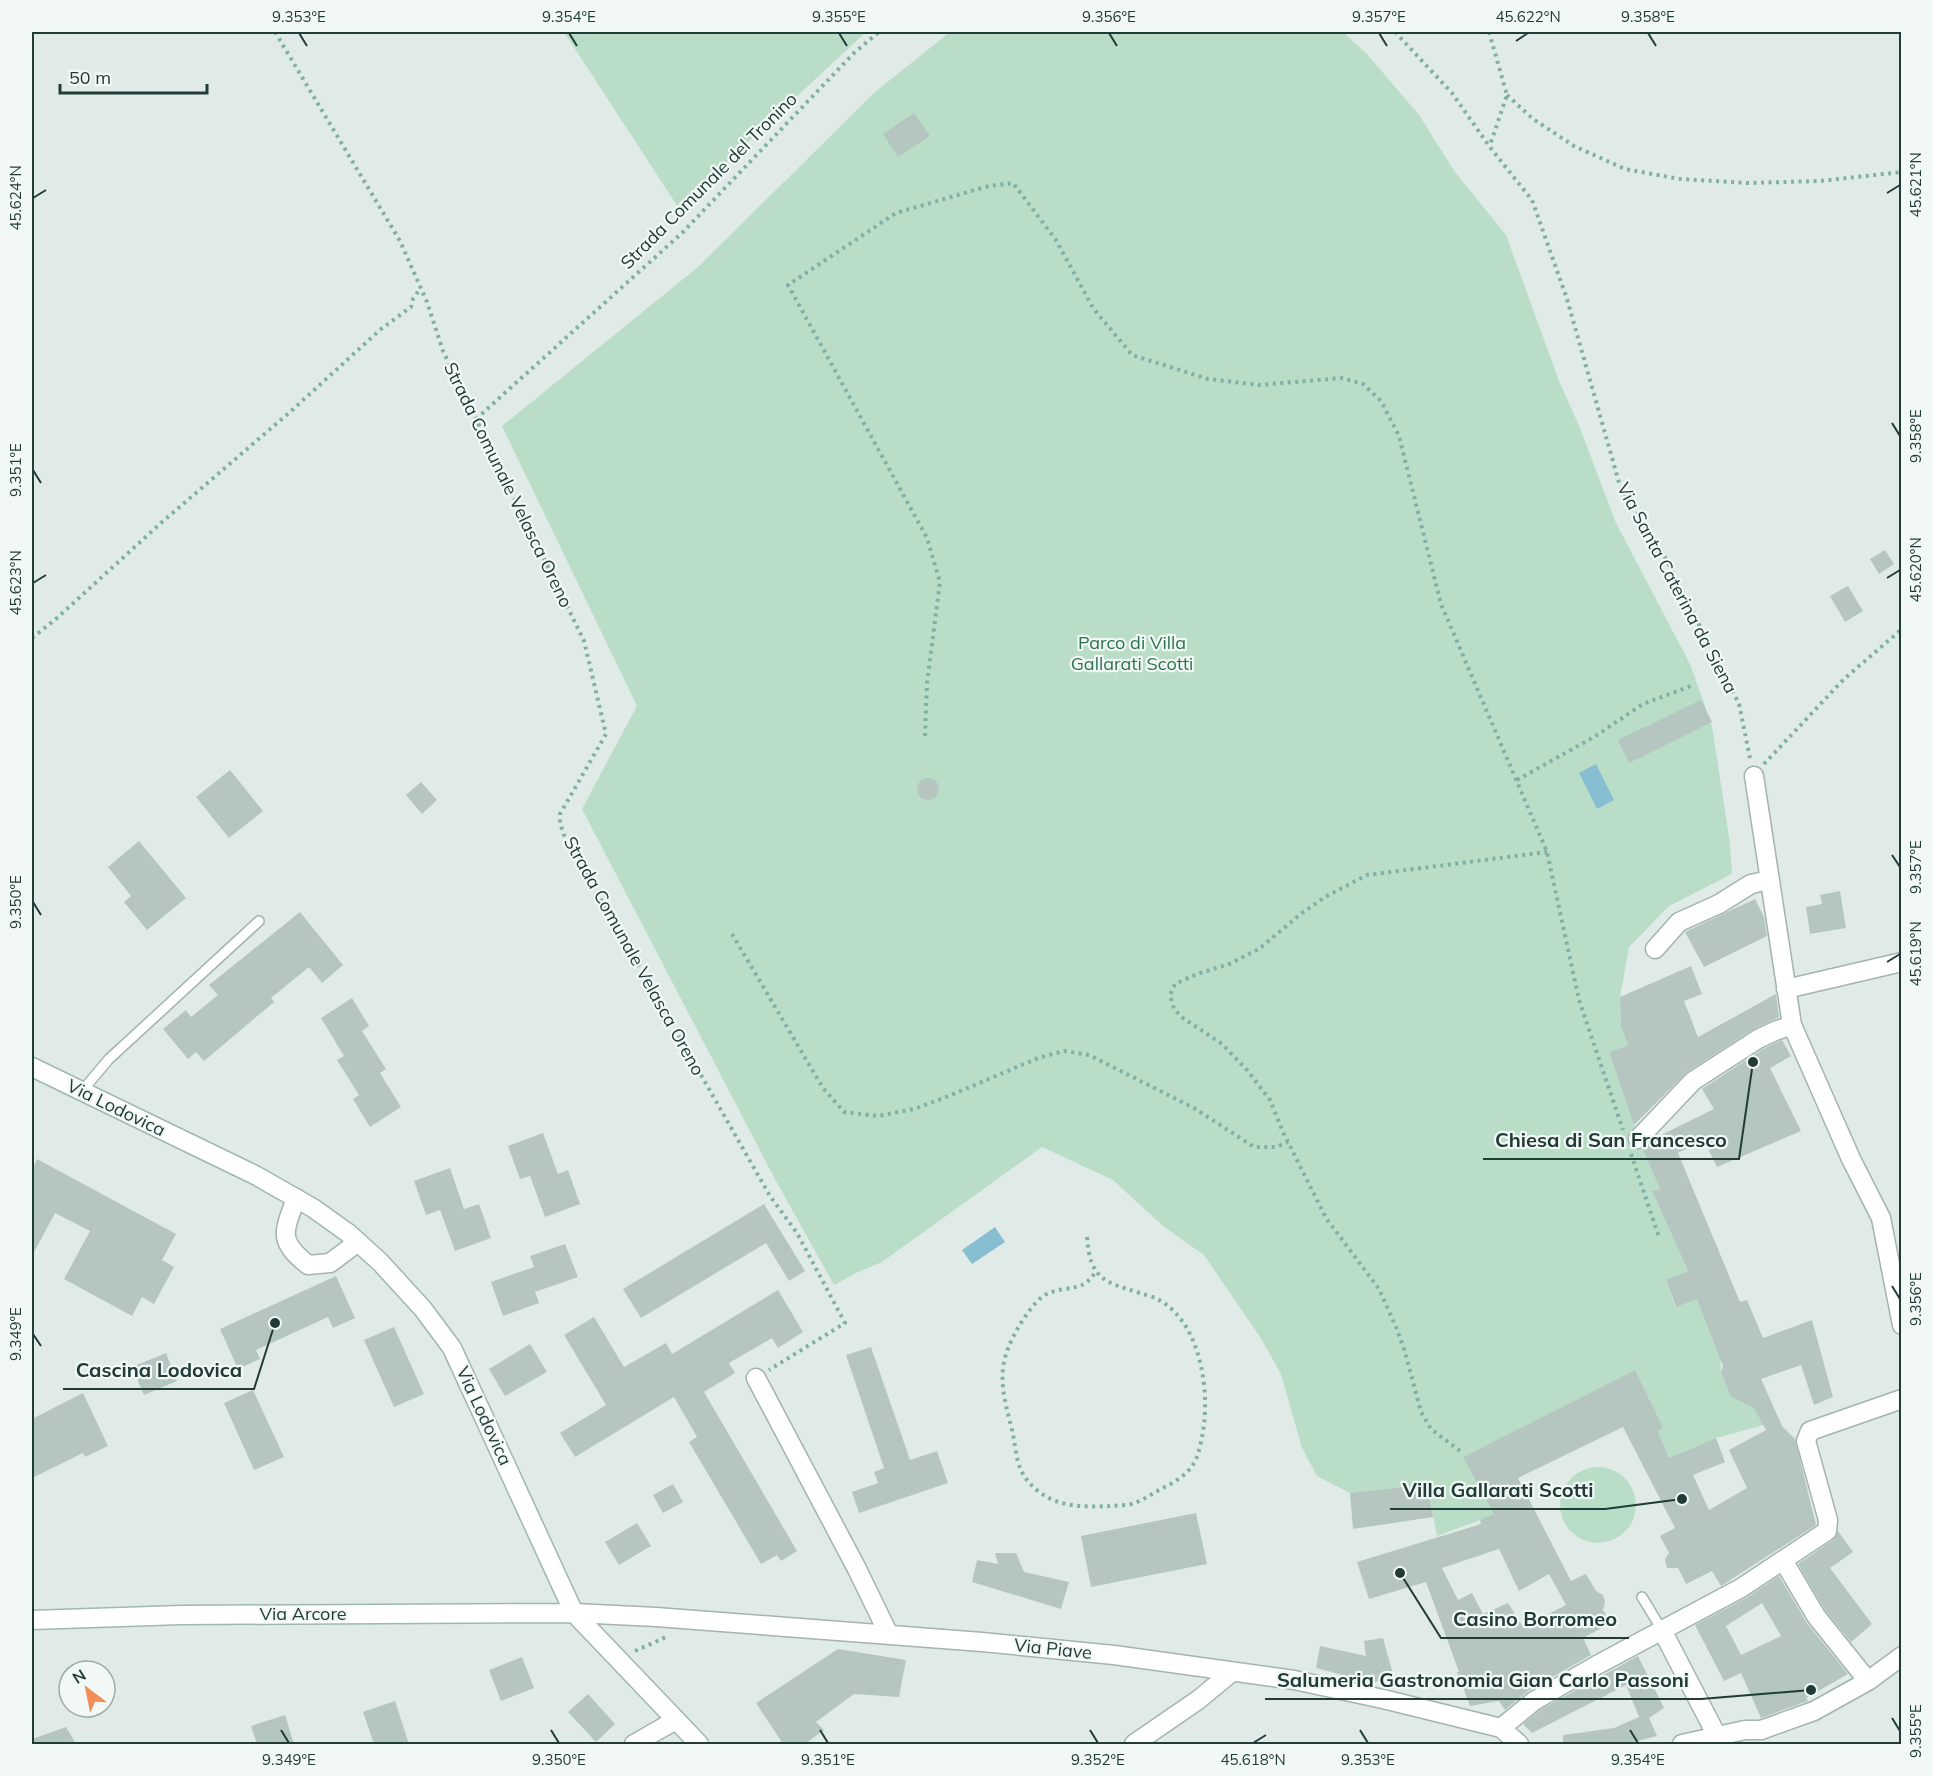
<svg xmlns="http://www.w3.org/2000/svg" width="1933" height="1776" font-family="Mulish,sans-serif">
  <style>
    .green { fill: #b9ddc6 }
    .water { fill: #87bed1 }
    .building { fill: #b5c6c1; fill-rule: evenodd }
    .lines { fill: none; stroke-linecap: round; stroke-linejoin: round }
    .lane-casing { stroke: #a3b3af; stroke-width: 12 }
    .street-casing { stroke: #a3b3af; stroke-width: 21 }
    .secondary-casing { stroke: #9fb7b1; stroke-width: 21 }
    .path { stroke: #80afa5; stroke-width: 4; stroke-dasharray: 3 4.5; stroke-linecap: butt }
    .lane { stroke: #fff; stroke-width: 9 }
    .street { stroke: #fff; stroke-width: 18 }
    .secondary { stroke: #fff; stroke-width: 18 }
    .ticks { fill: none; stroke: #213c37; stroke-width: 2 }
    .labels { text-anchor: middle; stroke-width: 4.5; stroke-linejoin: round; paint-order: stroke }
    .street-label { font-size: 18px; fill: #213c37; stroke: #f1f8f5 }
    .park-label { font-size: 18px; fill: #2b734e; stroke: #f1f8f5 }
    .leader { fill: none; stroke: #213c37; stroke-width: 2 }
    .callout-dot { fill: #213c37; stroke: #f1f8f5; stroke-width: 2 }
    .callout-label { font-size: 20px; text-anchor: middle; font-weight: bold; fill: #213c37; stroke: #f1f8f5; stroke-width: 4.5; stroke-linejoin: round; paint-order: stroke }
    .neatline { fill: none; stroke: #213c37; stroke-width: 2 }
    .ticks-label { font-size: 15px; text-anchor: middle; fill: #213c37 }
  </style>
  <rect width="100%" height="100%" fill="#e0ebe7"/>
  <path class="green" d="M 564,32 L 866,32 L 678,207 Z
    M 950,32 L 1343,32 L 1367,54 L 1419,115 L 1455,172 L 1506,235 L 1559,381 L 1580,428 L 1616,523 L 1690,664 L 1712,726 L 1730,844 L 1732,874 L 1669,906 L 1629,947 L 1620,997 L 1621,1027 L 1628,1045 L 1609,1052 L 1634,1125 L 1660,1189 L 1652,1191 L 1688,1271 L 1666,1281 L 1675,1306 L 1716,1292 L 1721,1372 L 1731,1397 L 1744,1403 L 1750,1399 L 1764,1425 L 1716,1438 L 1669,1458 L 1658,1432 L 1663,1427 L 1635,1370 L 1464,1457 L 1523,1504 L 1487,1523 L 1483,1519 L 1437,1536 L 1427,1484 L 1350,1493 L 1317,1476 L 1302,1448 L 1281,1374 L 1262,1340 L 1204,1255 L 1163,1226 L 1113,1180 L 1042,1147 L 882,1262 L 858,1272 L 834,1285 L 776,1181 L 582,809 L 637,706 L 502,426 L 698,267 L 875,92 Z
    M1560 1505a38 38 0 1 1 76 0a38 38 0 1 1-76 0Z"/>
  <path class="water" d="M 1596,764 L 1614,800 L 1597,809 L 1579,773 Z
    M 995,1227 L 1005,1242 L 972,1264 L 962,1250 Z"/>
  <path class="building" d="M 914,113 L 930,136 L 898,157 L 883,134 Z
    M 1885,550 L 1894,564 L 1879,574 L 1870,559 Z
    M 1848,586 L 1863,611 L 1845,622 L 1830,596 Z
    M 1701,700 L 1712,722 L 1629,763 L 1618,740 Z
    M 230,770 L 263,811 L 229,838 L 196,797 Z
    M917 789a11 11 0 1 1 22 0a11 11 0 1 1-22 0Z
    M 421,782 L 437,800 L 422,814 L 406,795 Z
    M 139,841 L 186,898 L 147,930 L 124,902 L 131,896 L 108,867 Z
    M 1840,891 L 1846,928 L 1810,934 L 1806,907 L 1822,904 L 1820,895 Z
    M 1755,899 L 1764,917 L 1767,936 L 1704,967 L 1685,932 Z
    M 300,912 L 343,965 L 322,983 L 309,967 L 271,998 L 274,1002 L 204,1061 L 196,1052 L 188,1059 L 163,1029 L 186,1010 L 191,1017 L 218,995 L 209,985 Z
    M 1691,966 L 1702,994 L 1684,1001 L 1698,1037 L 1776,994 L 1779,1017 L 1752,1030 L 1687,1072 L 1634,1125 L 1609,1052 L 1628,1045 L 1621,1027 L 1620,997 Z
    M 352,998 L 369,1026 L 362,1031 L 386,1069 L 380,1073 L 401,1107 L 370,1127 L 353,1099 L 359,1095 L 337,1060 L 344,1056 L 321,1018 Z
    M 1782,1040 L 1791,1056 L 1770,1068 L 1801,1131 L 1717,1167 L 1704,1140 L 1678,1153 L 1740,1302 L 1747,1300 L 1763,1338 L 1812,1320 L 1833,1397 L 1814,1405 L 1801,1365 L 1761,1379 L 1782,1426 L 1795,1439 L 1816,1525 L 1721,1586 L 1712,1571 L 1686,1584 L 1678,1568 L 1667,1568 L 1665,1559 L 1669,1553 L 1660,1536 L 1675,1528 L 1623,1427 L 1518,1478 L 1571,1581 L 1586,1574 L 1596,1591 L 1603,1595 L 1605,1602 L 1603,1610 L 1611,1623 L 1583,1638 L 1591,1655 L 1528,1691 L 1505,1710 L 1499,1701 L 1470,1706 L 1457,1672 L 1459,1672 L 1426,1582 L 1369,1599 L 1357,1562 L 1481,1524 L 1480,1520 L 1494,1514 L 1463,1457 L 1635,1370 L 1663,1427 L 1658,1432 L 1669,1458 L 1716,1438 L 1725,1462 L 1693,1475 L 1709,1510 L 1747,1488 L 1729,1450 L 1766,1430 L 1754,1408 L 1731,1397 L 1721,1372 L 1723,1366 L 1697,1299 L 1676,1307 L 1666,1280 L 1688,1271 L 1652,1191 L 1660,1189 L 1643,1149 L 1653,1139 L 1714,1109 L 1702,1089 L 1763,1049 ZM 1499,1549 L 1519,1591 L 1549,1574 L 1566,1605 L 1523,1627 L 1508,1603 L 1483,1614 L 1472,1593 L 1458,1600 L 1442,1568 Z
    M 543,1133 L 558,1174 L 568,1170 L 580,1204 L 545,1217 L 530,1176 L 520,1179 L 508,1146 Z
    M 37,1159 L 176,1234 L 162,1260 L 174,1267 L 154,1304 L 142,1297 L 132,1316 L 64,1279 L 90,1231 L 55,1213 L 32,1256 L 32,1170 Z
    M 450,1168 L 464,1209 L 479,1204 L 491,1238 L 455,1251 L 440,1210 L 426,1215 L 414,1181 Z
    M 764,1204 L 805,1271 L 789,1281 L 766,1243 L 641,1318 L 623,1289 Z
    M 565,1244 L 578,1277 L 535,1292 L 539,1303 L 503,1316 L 491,1282 L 534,1267 L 530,1256 Z
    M 336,1276 L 355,1318 L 333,1328 L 328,1317 L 256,1350 L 260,1359 L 238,1369 L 220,1329 Z
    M 778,1290 L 803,1332 L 778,1348 L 772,1338 L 729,1363 L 735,1373 L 704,1392 L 797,1551 L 781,1561 L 777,1555 L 761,1564 L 689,1442 L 697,1437 L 674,1397 L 575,1457 L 560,1433 L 606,1405 L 564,1335 L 594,1317 L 624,1367 L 666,1343 L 672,1354 Z
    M 394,1327 L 424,1394 L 394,1407 L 364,1340 Z
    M 530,1344 L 547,1372 L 505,1396 L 489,1369 Z
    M 871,1347 L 910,1460 L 937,1451 L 948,1483 L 859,1513 L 852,1492 L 878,1483 L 874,1472 L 884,1468 L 846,1355 Z
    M 166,1353 L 177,1381 L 144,1395 L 132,1367 Z
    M 253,1390 L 284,1457 L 254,1470 L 224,1403 Z
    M 83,1393 L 108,1446 L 85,1457 L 83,1453 L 32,1478 L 32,1419 Z
    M 673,1484 L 683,1502 L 663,1513 L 653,1495 Z
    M 1427,1484 L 1433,1517 L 1353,1529 L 1350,1493 Z
    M 1196,1513 L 1207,1564 L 1091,1587 L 1081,1536 Z
    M 637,1523 L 651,1546 L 619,1565 L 605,1542 Z
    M 1838,1531 L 1853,1552 L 1830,1568 L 1872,1624 L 1851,1642 L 1825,1610 L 1798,1564 L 1833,1540 Z
    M 995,1553 L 1016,1553 L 1024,1572 L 1069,1582 L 1061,1609 L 972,1582 L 977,1560 L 998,1564 Z
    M 1779,1576 L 1807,1623 L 1848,1674 L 1806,1698 L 1808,1701 L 1761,1718 L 1741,1673 L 1724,1681 L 1695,1625 L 1746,1598 ZM 1762,1603 L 1781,1636 L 1741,1655 L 1726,1626 Z
    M 1383,1638 L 1393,1674 L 1373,1683 L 1316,1668 L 1320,1646 L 1366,1656 L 1364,1641 Z
    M 838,1649 L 906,1660 L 899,1697 L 854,1694 L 816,1722 L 824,1730 L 805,1744 L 783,1744 L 756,1703 Z
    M 1638,1656 L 1664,1708 L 1649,1718 L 1657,1736 L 1626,1744 L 1563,1744 L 1563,1735 L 1614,1728 L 1639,1717 L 1626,1685 L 1532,1733 L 1523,1724 L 1540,1710 Z
    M 522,1657 L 534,1688 L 501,1701 L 489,1670 Z
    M 588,1694 L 615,1724 L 596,1742 L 568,1712 Z
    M 395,1701 L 409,1744 L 374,1744 L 363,1712 Z
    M 285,1715 L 294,1744 L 257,1744 L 251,1726 Z
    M 66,1727 L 76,1744 L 32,1744 L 32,1739 Z"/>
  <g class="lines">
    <defs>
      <path id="lane" d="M 82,1091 L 109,1059 L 259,921
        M 1642,1597 L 1662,1630"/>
      <path id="street" d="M 1754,776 L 1792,1025 L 1851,1159 L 1881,1218 L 1902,1325
        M 1655,949 L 1679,922 L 1719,904 L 1751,884 L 1769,880
        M 1786,989 L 1902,962
        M 1638,1139 L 1693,1081 L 1758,1039 L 1775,1031 L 1792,1025
        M 296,1198 C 284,1232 277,1240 308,1265 L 330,1263 L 358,1242
        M 756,1378 L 857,1569 L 889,1635
        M 1783,1560 L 1816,1616 L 1868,1681
        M 574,1613 L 656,1617 L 982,1642 L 1114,1655 L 1294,1680 L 1383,1699 L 1501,1728 L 1519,1744
        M 1662,1630 L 1717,1736
        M 1501,1728 L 1534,1701 L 1597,1665 L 1741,1588 L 1827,1531 L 1828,1520 L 1806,1441 L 1810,1431 L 1902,1399
        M 634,1744 L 676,1720
        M 1134,1744 L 1198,1700 L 1232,1672
        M 1682,1744 L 1745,1730 L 1761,1730 L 1814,1711 L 1868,1681 L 1902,1656"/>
      <path id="secondary" d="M 32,1067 L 257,1176 L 313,1208 L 348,1233 L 380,1262 L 423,1309 L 452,1348 L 574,1613 L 699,1744
        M 32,1620 L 181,1615 L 574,1613"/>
    </defs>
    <use href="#lane" class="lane-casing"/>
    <use href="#street" class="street-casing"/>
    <use href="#secondary" class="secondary-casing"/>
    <path class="path" d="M 275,32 L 400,241 L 427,302 L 443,351 L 584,641 L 606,734 L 560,814 L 560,823 L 564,835 L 770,1196 L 797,1233 L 845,1323 L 769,1370
      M 1395,32 L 1452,93 L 1489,146 L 1532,200 L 1567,299 L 1620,486 L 1666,559 L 1739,704 L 1750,758
      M 1489,32 L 1507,95 L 1490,145
      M 1507,95 L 1533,119 L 1574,146 L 1625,169 L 1680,179 L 1748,183 L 1820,181 L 1902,172
      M 476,419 L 682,233 L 854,53 L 879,32
      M 32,638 L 57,618 L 161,523 L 290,412 L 381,329 L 411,307 L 413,299 L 420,289
      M 925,736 L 927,683 L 940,582 L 927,538 L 788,285 L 896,213 L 989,186 L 1013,183 L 1056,240 L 1093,308 L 1132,355 L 1208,379 L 1259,385 L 1342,378 L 1363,384 L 1381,401 L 1399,436 L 1441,604 L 1547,852 L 1579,1000 L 1623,1130
      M 1764,764 L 1844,679 L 1902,629
      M 1517,780 L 1594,737 L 1643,704 L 1691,686
      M 732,934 L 823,1088 L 844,1112 L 878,1116 L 914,1109 L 949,1096 L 1038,1058 L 1064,1051 L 1089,1055 L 1194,1108 L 1254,1147 L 1276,1147 L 1288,1142
      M 1631,1154 L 1659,1237
      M 1087,1237 C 1090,1279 1104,1282 1140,1293 C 1145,1295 1152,1296 1157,1299 C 1198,1319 1209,1383 1204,1424 C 1203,1433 1199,1456 1194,1463 C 1187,1475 1175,1482 1163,1488 C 1153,1493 1144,1500 1134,1503 C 1128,1506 1119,1505 1112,1506 C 1087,1507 1059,1508 1038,1491 C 1013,1471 1018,1452 1011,1426 C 1004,1398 997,1374 1009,1346 C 1015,1331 1034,1298 1049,1293 C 1069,1285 1083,1293 1096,1271
      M 1460,1451 L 1431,1429 L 1421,1412 L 1405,1352 L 1396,1327 L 1379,1289 L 1326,1218 L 1283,1132 L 1270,1100 L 1247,1070 L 1222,1044 L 1183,1018 L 1174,1009 L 1170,995 L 1175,984 L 1197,974 L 1229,964 L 1259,949 L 1302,913 L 1325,897 L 1367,875 L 1547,852
      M 635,1651 L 666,1637"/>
    <use href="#lane" class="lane"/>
    <use href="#street" class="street"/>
    <use href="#secondary" class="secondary"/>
  </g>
  <path class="ticks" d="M 299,33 L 307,46M 569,33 L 577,46M 839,33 L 847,46M 1109,33 L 1117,46M 1379,33 L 1387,46M 1648,33 L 1656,46M 1516,41 L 1528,33M 1887,193 L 1900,185M 33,198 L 46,190M 1892,423 L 1900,436M 33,470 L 41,483M 1887,578 L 1900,570M 33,583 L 46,575M 1892,855 L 1900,867M 33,902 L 41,915M 1887,962 L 1900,954M 1892,1286 L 1900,1299M 33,1334 L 41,1346M 1892,1718 L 1900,1731M 281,1730 L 289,1743M 551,1730 L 559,1743M 820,1730 L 828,1743M 1090,1730 L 1098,1743M 1360,1730 L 1368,1743M 1630,1730 L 1638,1743M 1253,1743 L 1266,1735"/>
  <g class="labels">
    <g class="street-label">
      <text transform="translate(709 181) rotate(-45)" y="6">Strada Comunale del Tronino</text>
      <text transform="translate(508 485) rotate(64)" y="6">Strada Comunale Velasca Oreno</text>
      <text transform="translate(1677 588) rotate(62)" y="6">Via Santa Caterina da Siena</text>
      <text transform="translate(634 956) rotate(61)" y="6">Strada Comunale Velasca Oreno</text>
      <text transform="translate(116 1108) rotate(26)" y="6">Via Lodovica</text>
      <text transform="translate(484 1416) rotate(65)" y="6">Via Lodovica</text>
      <text x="303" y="1620">Via Arcore</text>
      <text transform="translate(1053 1649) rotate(6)" y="6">Via Piave</text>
    </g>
    <g class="park-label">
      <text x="1132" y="649">Parco di Villa<tspan x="1132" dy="21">Gallarati Scotti</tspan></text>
    </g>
  </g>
  <path class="leader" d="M1753 1062L1739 1159H1483M275 1323L254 1389H63M1682 1499L1605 1509H1390M1400 1573L1441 1638H1629M1811 1690L1701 1699H1265"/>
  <g class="callout-dot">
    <circle cx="1753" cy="1062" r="6"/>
    <circle cx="275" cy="1323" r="6"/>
    <circle cx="1682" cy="1499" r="6"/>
    <circle cx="1400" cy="1573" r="6"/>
    <circle cx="1811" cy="1690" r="6"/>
  </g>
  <g class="callout-label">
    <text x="1611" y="1147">Chiesa di San Francesco</text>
    <text x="159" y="1377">Cascina Lodovica</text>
    <text x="1498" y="1497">Villa Gallarati Scotti</text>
    <text x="1535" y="1626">Casino Borromeo</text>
    <text x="1483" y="1687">Salumeria Gastronomia Gian Carlo Passoni</text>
  </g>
  <rect width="1933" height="1776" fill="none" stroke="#f1f8f5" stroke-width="66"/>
  <g transform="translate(87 1689) rotate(328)"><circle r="28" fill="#f1f8f5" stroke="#9eada9" stroke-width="1.5"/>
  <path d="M0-4.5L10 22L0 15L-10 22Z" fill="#f28d57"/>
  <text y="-9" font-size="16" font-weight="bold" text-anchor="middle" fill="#213c37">N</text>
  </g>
  <path d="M60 84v9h147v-9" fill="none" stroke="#213c37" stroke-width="3"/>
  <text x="69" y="84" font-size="18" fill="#213c37" stroke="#f1f8f5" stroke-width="4.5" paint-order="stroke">50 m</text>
  <rect x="33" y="33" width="1867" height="1710" class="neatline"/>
  <g class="ticks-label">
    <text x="299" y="22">9.353°E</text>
    <text x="569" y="22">9.354°E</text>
    <text x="839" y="22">9.355°E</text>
    <text x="1109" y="22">9.356°E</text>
    <text x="1379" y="22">9.357°E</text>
    <text x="1528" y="22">45.622°N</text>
    <text x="1648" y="22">9.358°E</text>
    <text transform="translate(1916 185) rotate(-90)" y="5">45.621°N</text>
    <text transform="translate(16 198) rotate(-90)" y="5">45.624°N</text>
    <text transform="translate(1916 436) rotate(-90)" y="5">9.358°E</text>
    <text transform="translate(16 470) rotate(-90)" y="5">9.351°E</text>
    <text transform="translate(1916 570) rotate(-90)" y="5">45.620°N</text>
    <text transform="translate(16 583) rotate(-90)" y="5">45.623°N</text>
    <text transform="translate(1916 867) rotate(-90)" y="5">9.357°E</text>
    <text transform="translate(16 902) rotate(-90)" y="5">9.350°E</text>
    <text transform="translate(1916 954) rotate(-90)" y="5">45.619°N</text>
    <text transform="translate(1916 1299) rotate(-90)" y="5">9.356°E</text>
    <text transform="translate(16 1334) rotate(-90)" y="5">9.349°E</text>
    <text transform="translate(1916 1731) rotate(-90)" y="5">9.355°E</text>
    <text x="289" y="1765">9.349°E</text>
    <text x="559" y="1765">9.350°E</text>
    <text x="828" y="1765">9.351°E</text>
    <text x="1098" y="1765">9.352°E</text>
    <text x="1253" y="1765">45.618°N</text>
    <text x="1368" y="1765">9.353°E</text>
    <text x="1638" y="1765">9.354°E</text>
  </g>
</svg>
